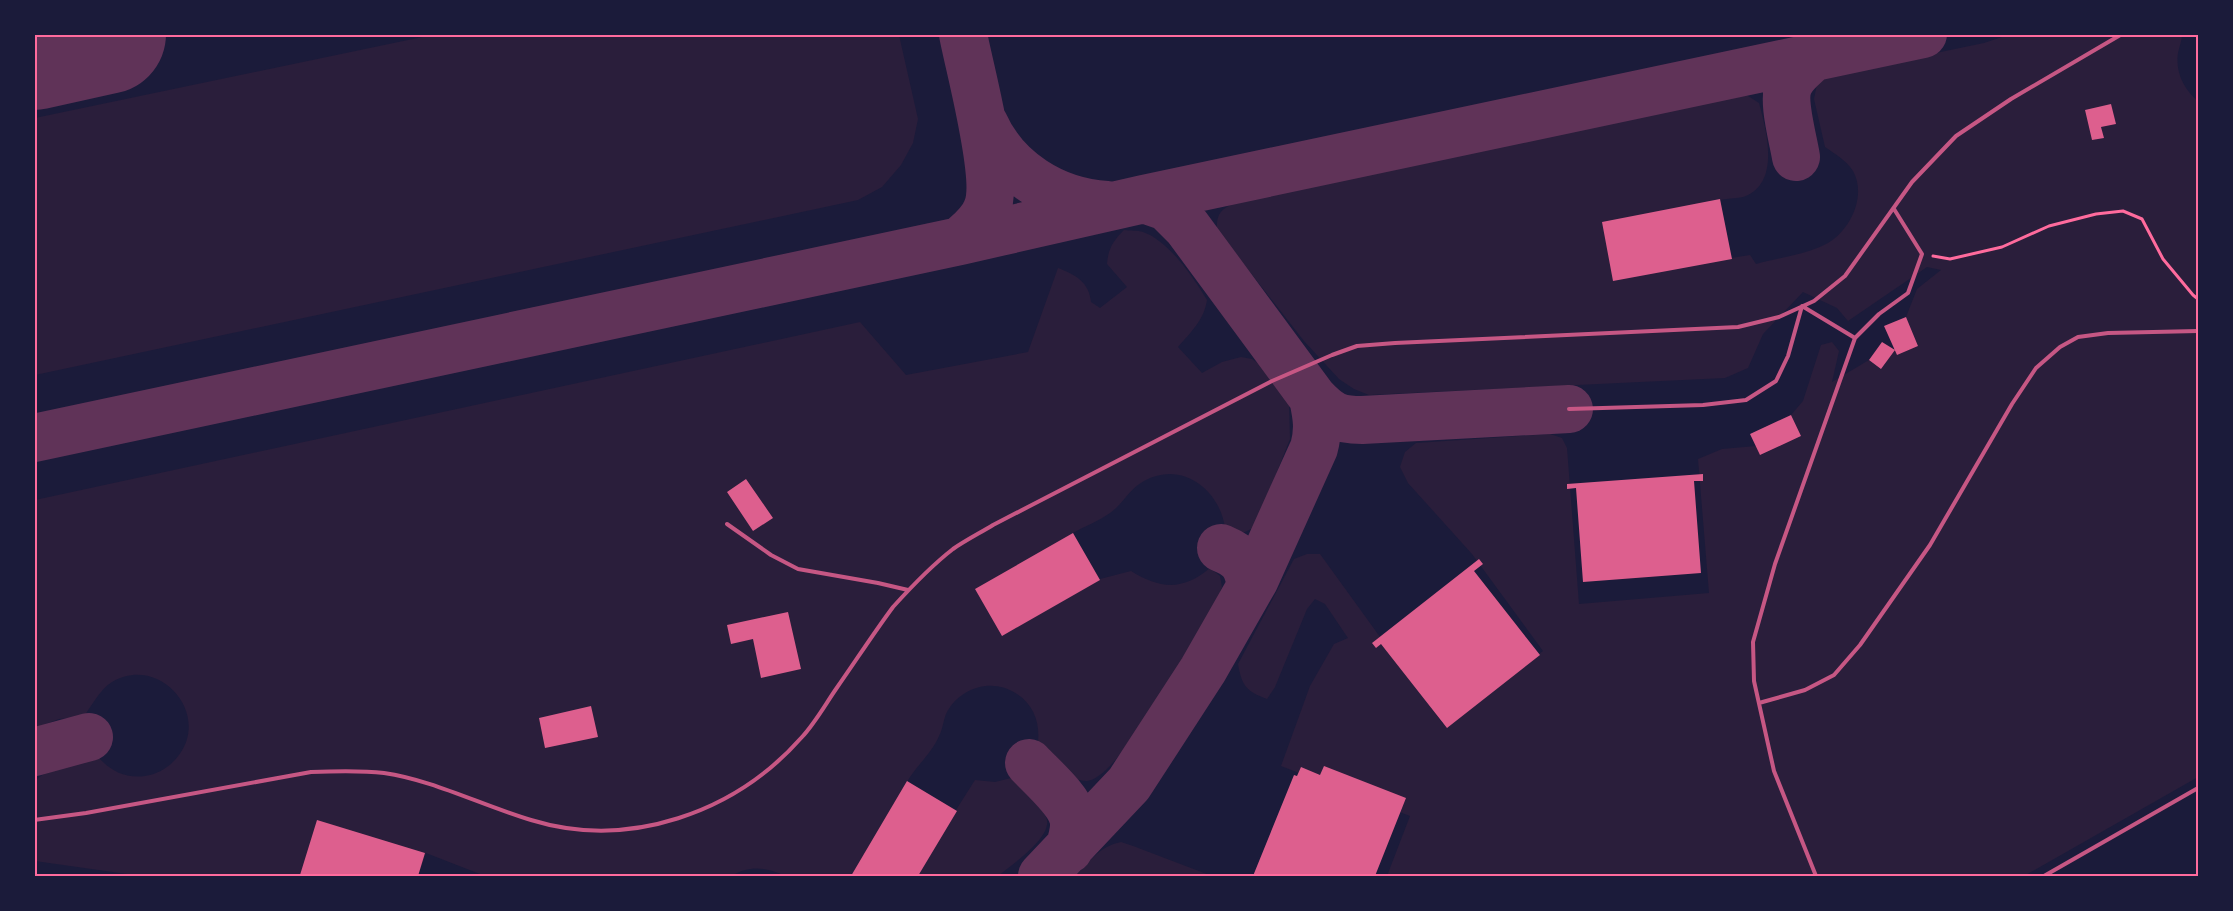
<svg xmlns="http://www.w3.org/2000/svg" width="2233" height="911" font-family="Quicksand,sans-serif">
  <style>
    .green { fill: #2a1e3b; fill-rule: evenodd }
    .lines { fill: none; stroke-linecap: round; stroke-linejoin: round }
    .taxiway { stroke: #603358; stroke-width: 48 }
    .runway { stroke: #603358; stroke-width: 120 }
    .building { fill: #dd5f8e }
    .path { stroke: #ff6b9d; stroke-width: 3 }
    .service { stroke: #c65784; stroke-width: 4 }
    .neatline { fill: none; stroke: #ff6b9d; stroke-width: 2 }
  </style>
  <rect width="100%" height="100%" fill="#1b1b3a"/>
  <path class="green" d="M 899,35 L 918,119 L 913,143 L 901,165 L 882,187 L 858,200 L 35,375 L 35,118 L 432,35 Z
    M 2008,35 L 2182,35 C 2182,41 2179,47 2178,53 C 2175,72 2184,90 2198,101 L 2198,777 L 2024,876 L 1387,876 L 1410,816 L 1281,766 L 1310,686 L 1334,644 L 1348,638 L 1325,604 L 1315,599 L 1307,609 L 1275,687 L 1267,699 C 1246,691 1242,686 1238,664 L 1294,559 L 1307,554 L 1320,554 L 1443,724 L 1543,651 L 1472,554 L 1408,483 L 1400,467 L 1405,452 L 1416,443 L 1550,434 L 1562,438 L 1567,448 L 1579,604 L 1709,593 L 1698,459 L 1722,449 L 1756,446 L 1761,455 L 1801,436 L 1791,415 L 1803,401 L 1821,345 L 1832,342 L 1839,351 L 1832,382 L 1869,360 L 1881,369 L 1895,350 L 1897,355 L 1918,346 L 1906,317 L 1917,289 L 1941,270 L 1927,267 L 1848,321 L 1837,308 L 1803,292 L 1763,334 L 1748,368 L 1725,378 L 1369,395 L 1354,389 L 1339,379 L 1304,341 L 1217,230 C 1216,214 1221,209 1235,203 L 1729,96 L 1748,96 L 1759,103 C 1766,129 1780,179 1748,195 C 1741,199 1728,198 1720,200 L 1731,258 L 1750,255 L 1756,264 C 1777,258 1809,254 1828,243 C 1850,230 1867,196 1853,171 C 1846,160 1835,154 1825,147 L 1814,99 L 1817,84 L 1830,75 L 1984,43 ZM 2085,110 L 2116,124 L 2101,127 L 2103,137 L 2092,140 Z
    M 1124,230 C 1130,231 1138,230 1143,232 C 1169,241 1193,277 1207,300 C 1204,320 1191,332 1178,347 L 1202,373 L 1222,362 L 1241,357 L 1252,359 L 1266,369 L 1285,393 L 1289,401 L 1290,439 L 1255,527 L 1243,533 L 1225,528 C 1220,490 1182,460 1144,481 C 1129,489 1123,504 1110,513 C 1099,521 1085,526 1073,533 L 1100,579 L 1131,571 C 1160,589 1183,591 1210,568 L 1220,576 L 1222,587 L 1215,606 C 1197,637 1119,779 1087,781 C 1068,782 1051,755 1038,742 C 1040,723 1034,705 1017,694 C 993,677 959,687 946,714 C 943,721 943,729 939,736 C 932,753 916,766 907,782 L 956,810 L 975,780 L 995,782 L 1011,778 C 1018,786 1043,809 1046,817 C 1055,836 1011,865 998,876 L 785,876 C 766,867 750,865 731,876 L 485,876 L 426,853 L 418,876 L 141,876 L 35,861 L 35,781 C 55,764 68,758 94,752 C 107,769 123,779 145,776 C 159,774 171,766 179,755 C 211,712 158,654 112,682 C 99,690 93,705 83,717 L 59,719 L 35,728 L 35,500 L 860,322 L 906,375 L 1028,352 L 1058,268 C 1076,275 1089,282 1091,302 L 1100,308 L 1127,287 L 1107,264 C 1108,249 1113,241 1124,230 Z
    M 1121,842 L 1133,846 L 1212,876 L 1075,876 C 1089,862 1100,846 1121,842 Z"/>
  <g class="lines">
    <path class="taxiway" d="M 984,123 C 1005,171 1054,202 1107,205
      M 1796,157 C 1793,138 1781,98 1790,82 C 1795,72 1804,66 1812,58
      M 1144,199 L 1167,207 L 1187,227 L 1313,398 C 1330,416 1338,420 1362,420 L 1569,409
      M 960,241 C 971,231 982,223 987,209 C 1000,178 970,71 963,34
      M 34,438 L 960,241 L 1144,199 L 1923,34
      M 1221,548 C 1242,557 1247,563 1251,586
      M 34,752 L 89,737
      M 1029,763 C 1042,777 1068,799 1073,817 C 1076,827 1072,839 1069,849
      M 1042,876 L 1129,784 L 1203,670 L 1255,579 L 1314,448 C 1319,429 1317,417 1313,398"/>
    <path class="runway" d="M 34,50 L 106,34"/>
  </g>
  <path class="building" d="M 2111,104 L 2116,124 L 2101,127 L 2104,138 L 2092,140 L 2085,110 Z
    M 1720,199 L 1732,259 L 1613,281 L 1602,222 Z
    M 1906,317 L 1918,346 L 1897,355 L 1884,326 Z
    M 1882,342 L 1895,350 L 1881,369 L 1869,360 Z
    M 1791,415 L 1801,436 L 1760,455 L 1750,434 Z
    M 1703,474 L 1703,481 L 1694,481 L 1701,573 L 1583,582 L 1576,488 L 1567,489 L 1567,484 Z
    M 746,479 L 773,518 L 753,531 L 727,492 Z
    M 1073,533 L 1100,580 L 1002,636 L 975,589 Z
    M 1479,559 L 1483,564 L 1474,571 L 1540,655 L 1447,728 L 1381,644 L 1376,648 L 1372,643 Z
    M 788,612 L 801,669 L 761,678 L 753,639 L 731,644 L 727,625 Z
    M 591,706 L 598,737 L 545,748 L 539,718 Z
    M 1324,766 L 1406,798 L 1375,876 L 1253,876 L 1294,775 L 1297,776 L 1301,767 L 1320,775 Z
    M 907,781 L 957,811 L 918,876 L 851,876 Z
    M 317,820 L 425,853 L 418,876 L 300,875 Z"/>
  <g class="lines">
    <path class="path" d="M 1933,256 L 1950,259 L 2002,247 L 2049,226 L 2096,214 L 2123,211 L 2142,219 L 2163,259 L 2193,295 L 2198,299"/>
    <path class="service" d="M 1855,338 L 1879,314 L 1908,293 L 1922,254 L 1894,209
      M 1569,409 L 1703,405 L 1746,400 L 1776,381 L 1788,356 L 1802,306 L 1855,338 L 1775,564 L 1753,642 L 1754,681 L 1774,771 L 1816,876
      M 727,524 L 771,555 L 798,569 L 878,583 L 908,590
      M 1759,703 L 1805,690 L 1834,675 L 1860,645 L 1930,545 L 2012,404 L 2036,368 L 2060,347 L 2078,337 L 2108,333 L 2198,331
      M 34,820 L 86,813 L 311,772 C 335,771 359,770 384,773 C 433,780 483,806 531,820 C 629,850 735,813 802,737 C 815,723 825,705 836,689 C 855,662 873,634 893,607 C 912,586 931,566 953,549 C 966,540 980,533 993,525 L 1272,381 L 1332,355 L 1357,346 L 1395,343 L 1738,327 L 1779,317 L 1814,301 L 1845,276 L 1912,182 L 1956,136 L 2011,99 L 2122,34
      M 2044,876 L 2198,788"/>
  </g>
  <rect width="2233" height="911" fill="none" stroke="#1b1b3a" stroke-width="72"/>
  <rect x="36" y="36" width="2161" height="839" class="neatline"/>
</svg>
